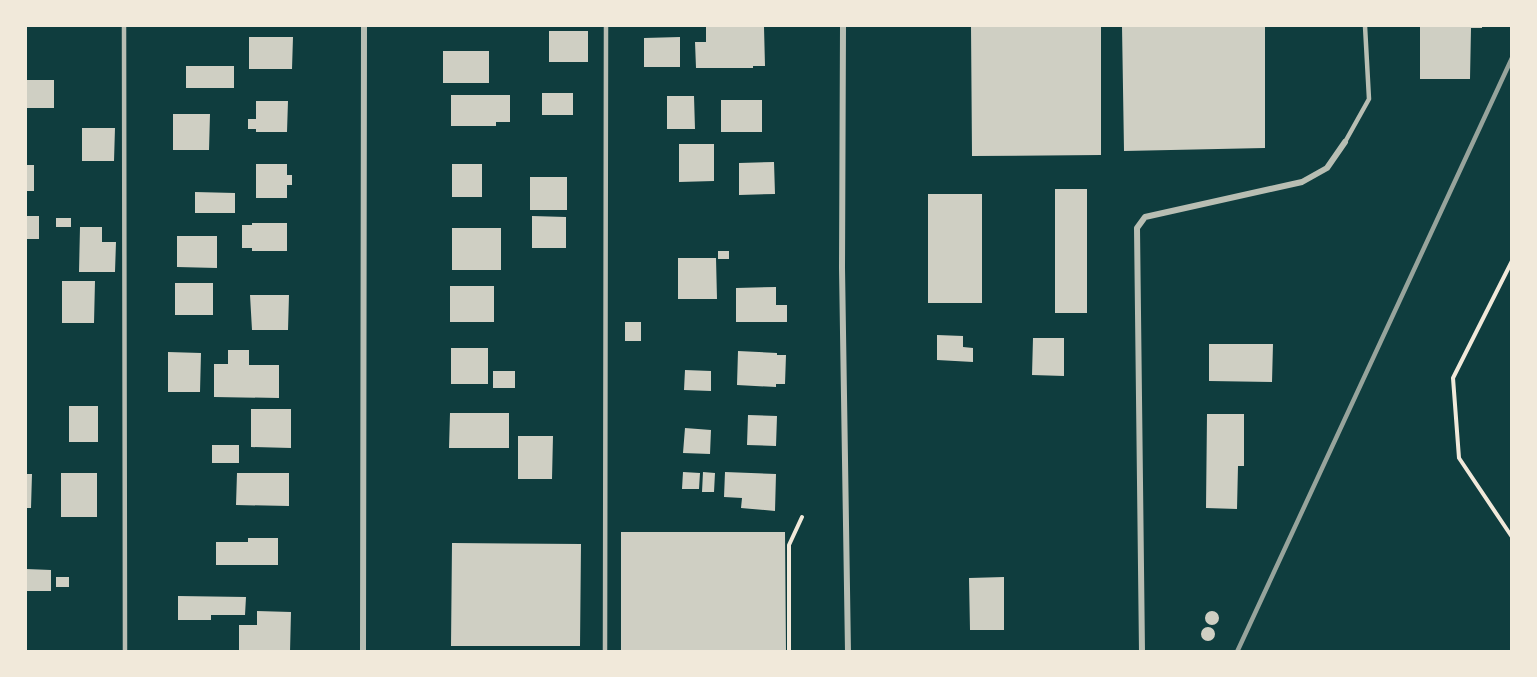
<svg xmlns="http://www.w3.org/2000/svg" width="1537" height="677" font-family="'Golos Text',sans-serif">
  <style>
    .building { fill: #cfcfc3 }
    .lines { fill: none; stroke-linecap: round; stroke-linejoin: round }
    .path { stroke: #f1e9da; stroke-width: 4 }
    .service { stroke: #b8beb3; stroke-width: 4.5 }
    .minor { stroke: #b8beb3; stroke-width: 6 }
    .rail { stroke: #97a49c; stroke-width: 4.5 }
  </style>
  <rect width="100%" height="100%" fill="#0f3d3e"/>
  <path class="building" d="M 706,26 L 764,27 L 765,66 L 753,66 L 753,68 L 696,68 L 695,42 L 706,42 Z
    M 971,26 L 1101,26 L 1101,155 L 972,156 Z
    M 1122,26 L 1265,26 L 1265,148 L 1124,151 Z
    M 1420,26 L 1482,26 L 1482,28 L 1471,28 L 1470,79 L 1420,79 Z
    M 549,31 L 588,31 L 588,62 L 549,62 Z
    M 249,37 L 293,37 L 292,69 L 249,69 Z
    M 680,37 L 680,67 L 644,67 L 644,38 Z
    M 443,51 L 489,51 L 489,83 L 443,83 Z
    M 186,66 L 234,66 L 234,88 L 186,88 Z
    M 26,80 L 54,80 L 54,108 L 26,108 Z
    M 542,93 L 573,93 L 573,115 L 542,115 Z
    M 451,95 L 510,95 L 510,122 L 496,122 L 496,126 L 451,126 Z
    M 667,96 L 694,96 L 695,129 L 667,129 Z
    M 721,100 L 762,100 L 762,132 L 721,132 Z
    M 256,101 L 288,101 L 287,132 L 256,132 L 256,129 L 248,129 L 248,119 L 256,119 Z
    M 173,114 L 210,114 L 209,150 L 173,150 Z
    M 82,128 L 115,128 L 114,161 L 82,161 Z
    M 679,144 L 714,144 L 714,181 L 679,182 Z
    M 774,162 L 775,194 L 739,195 L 739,163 Z
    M 256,164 L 287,164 L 287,175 L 292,175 L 292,185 L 287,185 L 287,198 L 256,198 Z
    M 452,164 L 482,164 L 482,197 L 452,197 Z
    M 26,165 L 34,165 L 34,191 L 26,191 Z
    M 530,177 L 567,177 L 567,210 L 530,210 Z
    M 1055,189 L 1087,189 L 1087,313 L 1055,313 Z
    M 195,192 L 235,193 L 235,213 L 195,213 Z
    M 928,194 L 982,194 L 982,303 L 928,303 Z
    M 26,216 L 39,216 L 39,239 L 26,239 Z
    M 532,216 L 566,217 L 566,248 L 532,248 Z
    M 56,218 L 71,218 L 71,227 L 56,227 Z
    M 252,223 L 287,223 L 287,251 L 252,251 L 252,248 L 242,248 L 242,225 L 252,225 Z
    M 80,227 L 102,227 L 102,242 L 116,242 L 115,272 L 79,272 Z
    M 452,228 L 501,228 L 501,270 L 452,270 Z
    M 177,236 L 217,236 L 217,268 L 177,267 Z
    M 718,251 L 729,251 L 729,259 L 718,259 Z
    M 678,258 L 716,258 L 717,299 L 678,299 Z
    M 62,281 L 95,281 L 94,323 L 62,323 Z
    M 175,283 L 213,283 L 213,315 L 175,315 Z
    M 450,286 L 494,286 L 494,322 L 450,322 Z
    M 776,287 L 776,305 L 787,305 L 787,322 L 736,322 L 736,288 Z
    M 250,295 L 289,295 L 288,330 L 252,330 Z
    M 625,322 L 641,322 L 641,341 L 625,341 Z
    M 937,335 L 963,336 L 963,347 L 973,348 L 973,362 L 937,360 Z
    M 1033,338 L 1064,338 L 1064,376 L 1032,375 Z
    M 1209,344 L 1273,344 L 1272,382 L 1209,381 Z
    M 451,348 L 488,348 L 488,384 L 451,384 Z
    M 228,350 L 249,350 L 249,365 L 279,365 L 279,398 L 214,397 L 214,364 L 228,364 Z
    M 738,351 L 777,353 L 777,355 L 786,355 L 785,384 L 776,384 L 776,387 L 737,385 Z
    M 168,352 L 201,353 L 200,392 L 168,392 Z
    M 685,370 L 711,371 L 711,391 L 684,390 Z
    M 493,371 L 515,371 L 515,388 L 493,388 Z
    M 69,406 L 98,406 L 98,442 L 69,442 Z
    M 251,409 L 291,409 L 291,448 L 251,447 Z
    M 450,413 L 509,413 L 509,448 L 449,448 Z
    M 1207,414 L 1244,414 L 1244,466 L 1238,466 L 1237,509 L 1206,508 Z
    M 748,415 L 777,416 L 776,446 L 747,445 Z
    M 685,428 L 711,430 L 710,454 L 683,453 Z
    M 518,436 L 553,436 L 552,479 L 518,479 Z
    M 212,445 L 239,445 L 239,463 L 212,463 Z
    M 683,472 L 700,473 L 699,489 L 682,489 Z
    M 703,472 L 715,473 L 714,492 L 702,492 Z
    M 725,472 L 776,474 L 775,511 L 741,508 L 742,498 L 724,497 Z
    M 61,473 L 97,473 L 97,517 L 61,517 Z
    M 237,473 L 289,473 L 289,506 L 236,505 Z
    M 26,474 L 32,474 L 31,508 L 26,508 Z
    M 621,532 L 785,532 L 786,652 L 621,652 Z
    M 248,538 L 278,538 L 278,565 L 216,565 L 216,542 L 248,542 Z
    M 452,543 L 581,544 L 580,646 L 451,646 Z
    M 26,569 L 51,570 L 51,591 L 26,591 Z
    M 56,577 L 69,577 L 69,587 L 56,587 Z
    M 1004,577 L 1004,630 L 970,630 L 969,578 Z
    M 178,596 L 246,597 L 245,615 L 211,615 L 211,620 L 178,620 Z
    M1205 618a7 7 0 1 1 14 0a7 7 0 1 1-14 0Z
    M 257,611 L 291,612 L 290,652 L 239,652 L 239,625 L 257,625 Z
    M1201 634a7 7 0 1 1 14 0a7 7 0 1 1-14 0Z"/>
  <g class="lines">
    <path class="path" d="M 1512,261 L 1453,378 L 1459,458 L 1512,537
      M 789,652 L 789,545 L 802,517"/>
    <path class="service" d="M 124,26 L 125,652
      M 1345,142 L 1369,99 L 1365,26
      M 605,652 L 606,26"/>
    <path class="minor" d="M 843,26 L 842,268 L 848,652
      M 363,652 L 364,26
      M 1142,652 L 1137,228 L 1145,217 L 1302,182 L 1327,168 L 1345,142"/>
    <path class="rail" d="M 1237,652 L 1512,58"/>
  </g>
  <rect width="1537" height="677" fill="none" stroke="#f1e9da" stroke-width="54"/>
</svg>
